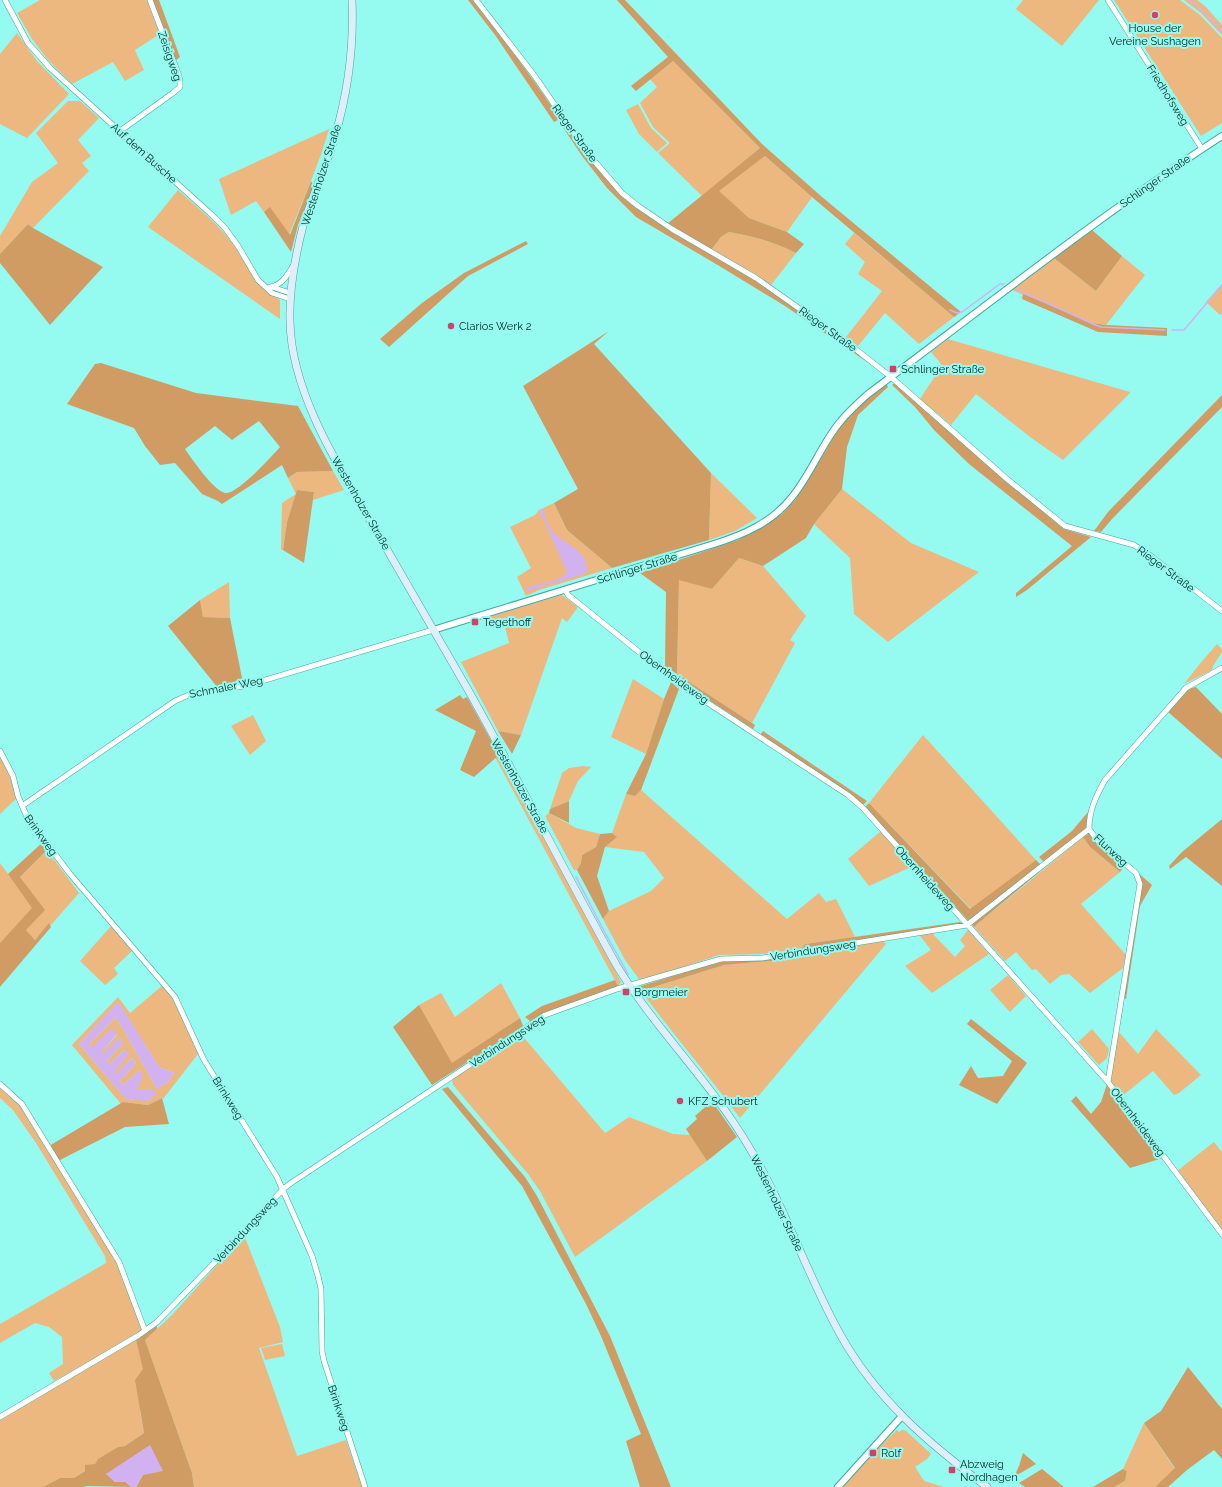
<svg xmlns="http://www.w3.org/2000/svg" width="1222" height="1487" font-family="Raleway,sans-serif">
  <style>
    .green { fill: #ecb880; fill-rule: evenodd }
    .forest { fill: #d09c64; fill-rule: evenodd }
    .water { fill: #d2b1f1 }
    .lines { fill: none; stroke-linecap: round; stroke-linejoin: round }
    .stream { stroke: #d2b1f1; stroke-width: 1.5 }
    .minor-casing { stroke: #3fa8a0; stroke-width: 6 }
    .tertiary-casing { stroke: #3fa8a0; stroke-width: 8 }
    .secondary-casing { stroke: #3fa8a0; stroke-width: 8 }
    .minor { stroke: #fff; stroke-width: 5 }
    .tertiary { stroke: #fff; stroke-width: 6 }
    .secondary { stroke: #e0eefc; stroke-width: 7 }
    .poi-dot { fill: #d0426a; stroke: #95faf0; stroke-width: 1.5 }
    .labels { text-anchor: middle; stroke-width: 4; stroke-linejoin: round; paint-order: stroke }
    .poi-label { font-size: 11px; fill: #072926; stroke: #95faf0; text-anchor: start }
    .street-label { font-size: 11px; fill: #072926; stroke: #95faf0 }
  </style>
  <rect width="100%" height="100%" fill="#95faf0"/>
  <path class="green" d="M 40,0 L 147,0 L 160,34 L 135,50 L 144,70 L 125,81 L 113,62 L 72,84 L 48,60 L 32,39 L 17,13 Z
    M 1023,0 L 1099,0 L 1062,46 L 1016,9 Z
    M 1114,0 L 1180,0 L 1200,15 L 1222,38 L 1222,123 L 1201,136 Z
    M 1184,0 L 1197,0 L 1205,6 L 1222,25 L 1222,35 L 1201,13 Z
    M 17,33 L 37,61 L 69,94 L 27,138 L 0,124 L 0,54 Z
    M 673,61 L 760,148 L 702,196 L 658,153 L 670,143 L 653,127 L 640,103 L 657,87 L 650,79 Z
    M 68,101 L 80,101 L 99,118 L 78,140 L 91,156 L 82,163 L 89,171 L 33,228 L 28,224 L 0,254 L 0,236 L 32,182 L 58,163 L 36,133 Z
    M 638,104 L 651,128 L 667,143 L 657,152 L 639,134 L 626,110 Z
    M 329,129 C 319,165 303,199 289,235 L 270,208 L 264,212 L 256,201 L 231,215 L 219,179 Z
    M 765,156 L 812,197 L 787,232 L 749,218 L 718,191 Z
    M 178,190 C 198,208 220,225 235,247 C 250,268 256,287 280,300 L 280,319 L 148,227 Z
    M 729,232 C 752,236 775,242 796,253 L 771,285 L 757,276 L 711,250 L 721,237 Z
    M 854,233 L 954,317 L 919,344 L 885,313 L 858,346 L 846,337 L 882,291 L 858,274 L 865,262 L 845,244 Z
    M 1122,256 L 1145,275 L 1106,325 L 1092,323 L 1012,290 L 1054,258 L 1096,291 Z
    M 1222,284 L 1222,314 L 1220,315 L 1206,302 Z
    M 948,339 L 1130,392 L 1130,393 L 1063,460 L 1030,437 L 976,394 L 951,425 L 920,399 L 939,370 L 941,364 L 931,352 Z
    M 333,471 L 344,490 L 313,500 L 314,492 L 297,490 L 296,494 L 287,522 L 283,550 L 281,550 L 282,503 L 296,494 L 288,478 L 297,472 Z
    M 711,473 L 757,518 L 735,531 L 709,540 Z
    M 842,489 L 911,543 L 979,572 L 888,642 L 854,614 L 850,558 L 814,524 Z
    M 554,503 L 567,530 L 612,568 L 539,590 L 526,596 L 517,577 L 531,568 L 510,527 L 535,515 L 539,510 Z
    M 739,558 L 763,566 L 806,616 L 790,640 L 795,643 L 752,723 L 677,674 L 679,579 L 712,589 Z
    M 229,582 L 230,618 L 203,617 L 200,600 Z
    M 562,595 L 578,607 L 567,622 L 562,618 L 521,735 L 498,731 L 461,662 L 509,643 L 505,627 L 502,628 L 500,622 L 491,624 L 488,616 Z
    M 1217,644 L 1222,649 L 1222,652 L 1213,666 L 1212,670 L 1184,684 L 1198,666 Z
    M 633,679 L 664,699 L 646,754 L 611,737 Z
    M 253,715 L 266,741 L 250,755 L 231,726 Z
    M 923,735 L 1036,860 L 971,909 L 869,803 Z
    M 499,755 L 621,982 L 618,986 L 495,757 Z
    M 0,756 L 6,765 L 17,798 L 0,814 Z
    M 582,766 L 591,767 L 578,781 L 569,801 L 550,809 L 562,773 L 569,768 Z
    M 641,790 L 787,919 L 819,893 L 826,902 L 836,899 L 855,937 L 805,944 L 802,949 L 761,954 L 719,955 L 659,975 L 639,979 L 625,960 L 603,919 L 609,911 L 651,891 L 664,878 L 644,852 L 605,847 L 616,837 L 612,833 L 626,794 L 635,796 Z
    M 549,813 L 576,828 L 600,834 L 596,847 L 582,855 L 581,863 L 577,870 L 574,870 L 545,816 Z
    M 881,831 L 911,867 L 869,886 L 848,859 Z
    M 1083,837 L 1090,847 L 1120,872 L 1081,904 L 1126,955 L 1123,968 L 1090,993 L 1069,974 L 1061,975 L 1050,984 L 1036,969 L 1032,970 L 1016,952 L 1005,961 L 974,927 Z
    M 47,850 L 79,893 L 51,925 L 49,924 L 35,940 L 26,930 L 44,910 L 20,877 Z
    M 0,863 L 33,908 L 0,943 Z
    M 112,925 L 133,950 L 114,968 L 118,974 L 105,985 L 80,961 Z
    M 968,930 L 989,954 L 932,993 L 905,966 L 931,950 L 918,933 L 931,932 L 955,957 L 965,946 L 960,940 Z
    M 883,941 L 886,944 L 740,1118 C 708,1075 673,1034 641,991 L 724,965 L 783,960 Z
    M 1008,975 L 1026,996 L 1010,1012 L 990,990 Z
    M 501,983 L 520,1018 L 452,1064 L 419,1005 L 441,993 L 455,1017 Z
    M 163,985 L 178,1007 L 198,1054 L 163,1099 L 162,1098 L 148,1105 L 123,1102 L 121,1104 L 72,1045 L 118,997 L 130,1013 ZM 118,1003 L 159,1067 L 174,1073 L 168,1082 L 157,1089 L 116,1017 L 90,1043 L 91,1049 L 112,1029 L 117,1035 L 101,1053 L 103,1055 L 119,1038 L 123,1043 L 107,1061 L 109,1065 L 125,1049 L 114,1073 L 116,1075 L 132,1058 L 136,1063 L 120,1081 L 123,1085 L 140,1070 L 137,1090 L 126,1099 L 79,1044 Z
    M 1092,1029 L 1109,1049 L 1107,1058 L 1099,1065 L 1078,1042 Z
    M 1156,1029 L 1201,1075 L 1179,1093 L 1174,1095 L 1153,1071 L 1121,1097 L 1110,1082 L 1118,1031 L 1138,1054 Z
    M 520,1033 L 605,1133 L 629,1117 L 673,1134 L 690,1135 L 707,1161 L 575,1257 L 540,1191 L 528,1174 L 454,1086 L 452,1082 L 453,1079 Z
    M 0,1087 L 20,1105 L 116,1261 L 142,1329 L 140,1332 L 133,1337 L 54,1381 L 49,1373 L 63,1364 L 62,1337 L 49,1327 L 35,1323 L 0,1343 L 0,1324 L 106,1263 L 105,1256 L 36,1143 L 13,1110 L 0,1098 Z
    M 1214,1142 L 1222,1152 L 1222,1231 L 1177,1171 Z
    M 244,1235 L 280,1327 L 283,1342 L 259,1348 L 297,1456 L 346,1440 L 362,1487 L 194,1487 L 192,1473 L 145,1340 L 172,1315 Z
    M 136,1340 L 144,1369 L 140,1412 L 144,1433 L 125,1446 L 118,1447 L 99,1459 L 95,1464 L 74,1478 L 60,1478 L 43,1487 L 0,1487 L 0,1418 Z
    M 282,1344 L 285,1356 L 265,1360 L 261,1348 Z
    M 1144,1423 L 1175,1469 L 1155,1487 L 1114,1487 L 1125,1481 L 1127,1471 L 1123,1469 Z
    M 897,1430 L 899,1432 L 902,1430 L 905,1430 L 931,1454 L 927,1459 L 915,1467 L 924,1481 L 944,1487 L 841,1487 L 883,1443 Z"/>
  <path class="forest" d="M 152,0 L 159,0 L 180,57 L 175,61 Z
    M 468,0 L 473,0 C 503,39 533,78 560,119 L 554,122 L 495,35 Z
    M 617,0 L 625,0 L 761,143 L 822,197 L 961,312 L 954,317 L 812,197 L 765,156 L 719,191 L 749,218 L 787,232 L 804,244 L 796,253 C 775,242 752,236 729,232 L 721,237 L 711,250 L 667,224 L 760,148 L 673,61 L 636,91 L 631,86 L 668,57 Z
    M 565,124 L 585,154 L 620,195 L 636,208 L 670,231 L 755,280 L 844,341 L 872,363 L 873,366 L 785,306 L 716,264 L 636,217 L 607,188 L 582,156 L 562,126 Z
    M 311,181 L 314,186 L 298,225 L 291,252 L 264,212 L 270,207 L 290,235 Z
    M 28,224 L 33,228 L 103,267 L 50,325 L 0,263 L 0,254 Z
    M 1092,230 L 1122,256 L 1096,291 L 1054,258 Z
    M 526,241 L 528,244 L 468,276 L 389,347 L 380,339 L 422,303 L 464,273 Z
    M 1023,294 L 1092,323 L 1106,325 L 1167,328 L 1167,336 L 1098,332 L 1022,299 Z
    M 609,331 L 594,344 L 711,473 L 709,540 L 612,568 L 567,530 L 554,503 L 578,489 L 523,386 Z
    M 101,363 L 196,393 L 298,406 L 333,471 L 297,472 L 288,478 L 282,465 L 222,504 L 218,501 L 202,494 L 175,463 L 160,465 L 145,446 L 134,428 L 67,404 L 95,364 ZM 259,421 L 280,447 C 272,456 237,495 225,493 C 213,490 192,459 185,449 L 215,426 L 232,440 Z
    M 886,383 L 888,387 L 858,415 L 847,447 L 842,489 L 814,524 L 806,538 L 763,566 L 739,558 L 712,589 L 679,580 L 677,674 L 752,723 L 755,725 L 753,729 L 680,681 L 676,678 L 677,674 L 665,666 L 666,592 L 640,573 L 738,540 L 782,514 L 795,500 L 805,485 L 842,423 L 853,411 Z
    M 895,383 L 1006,480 L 1064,529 L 1091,537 L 1027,590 L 1016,597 L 1016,593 L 1072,546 L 969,464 L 934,430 L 915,407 L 892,385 Z
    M 1222,395 L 1222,407 L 1112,519 L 1101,532 L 1094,531 L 1108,512 Z
    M 297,490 L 314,492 L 304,563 L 283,550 L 287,522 Z
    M 200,600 L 203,617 L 230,618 L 243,683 L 218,688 L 168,626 Z
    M 671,682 L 679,689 L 641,790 L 635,796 L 626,794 L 646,754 L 664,699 Z
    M 1196,687 L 1222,714 L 1222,759 L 1168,712 L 1188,689 Z
    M 460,695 L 463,699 L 467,697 L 499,755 L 474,777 L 460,770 L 476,731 L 435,710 Z
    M 498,731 L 521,735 L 512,754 Z
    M 763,731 L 867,801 L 863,805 L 760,735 Z
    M 569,801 L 569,823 L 549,813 L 550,809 Z
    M 869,803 L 970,909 L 1036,860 L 1044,868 L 974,927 L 865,807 Z
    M 1088,812 L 1087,823 L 1088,828 L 1044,862 L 1039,857 L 1072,831 Z
    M 1222,819 L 1222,886 L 1186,857 L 1170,869 L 1169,866 L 1182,852 Z
    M 612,833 L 617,837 L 605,847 L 597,876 L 609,911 L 603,919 L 577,870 L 581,863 L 582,855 L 596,847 L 600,834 Z
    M 1090,833 L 1125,866 L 1120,872 L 1090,847 L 1083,837 Z
    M 43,842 L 48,849 L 20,877 L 45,910 L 26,930 L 35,940 L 49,923 L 51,927 L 0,987 L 0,943 L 32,908 L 8,874 Z
    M 1136,871 L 1152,885 L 1140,906 L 1126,999 L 1122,996 L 1141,884 Z
    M 960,922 L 961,924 L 833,945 L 802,949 L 805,944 Z
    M 821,950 L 821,952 L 783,960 L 724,965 L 641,991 L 638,987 L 721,961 Z
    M 615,980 L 618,986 L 531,1022 L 525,1017 L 542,1006 Z
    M 419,1005 L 452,1063 L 520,1018 L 523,1026 L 432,1085 L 393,1027 Z
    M 971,1019 L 1027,1063 L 997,1104 L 959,1085 L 971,1066 L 978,1078 L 1003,1076 L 1012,1061 L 967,1024 Z
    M 1107,1084 L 1163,1158 L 1130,1168 L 1071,1101 L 1076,1096 L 1091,1114 L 1101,1102 Z
    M 448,1087 L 525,1177 L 537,1196 L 610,1336 L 671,1487 L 640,1487 L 626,1441 L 641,1434 L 601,1336 L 586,1304 L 522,1186 L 442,1089 Z
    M 162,1098 L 169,1124 L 125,1127 L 58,1161 L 49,1146 L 123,1102 L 148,1105 Z
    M 712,1101 L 737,1137 L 707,1161 L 686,1129 L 697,1119 L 695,1116 Z
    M 157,1326 L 157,1329 L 145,1340 L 192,1473 L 194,1487 L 136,1487 L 143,1475 L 106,1473 L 115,1482 L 126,1482 L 131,1487 L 87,1486 L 84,1487 L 43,1487 L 60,1478 L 74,1478 L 85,1471 L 85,1465 L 95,1464 L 98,1459 L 118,1447 L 125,1446 L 144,1433 L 135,1380 L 143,1369 L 136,1340 Z
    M 1188,1367 L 1222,1409 L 1222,1459 L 1214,1450 L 1187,1470 L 1168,1487 L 1155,1487 L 1175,1468 L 1144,1423 L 1161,1411 Z
    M 1023,1453 L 1036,1464 L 1014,1477 L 1019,1466 Z
    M 1042,1469 L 1064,1487 L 1025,1487 L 1019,1483 Z
    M 1123,1469 L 1127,1471 L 1125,1481 L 1114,1487 L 1093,1487 Z"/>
  <path class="water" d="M 544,509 C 545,517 547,526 553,532 C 565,545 588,550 587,571 L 584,574 L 527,591 L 526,589 L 529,587 C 539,584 562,581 567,572 L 540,512 L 540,510 Z
    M 118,1002 L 159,1067 L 174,1073 L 168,1082 L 157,1089 L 116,1017 L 90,1043 L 91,1048 L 112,1028 L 117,1034 L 101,1053 L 103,1054 L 119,1038 L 123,1043 L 107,1061 L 109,1065 L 125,1049 L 129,1054 L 114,1073 L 116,1074 L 132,1058 L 136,1063 L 120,1081 L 123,1085 L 140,1070 L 143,1075 L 137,1090 L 152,1089 L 157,1094 L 148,1101 L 126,1099 L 79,1044 Z
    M 150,1445 L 163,1471 L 143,1475 L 136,1487 L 131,1487 L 126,1482 L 115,1482 L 106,1474 Z"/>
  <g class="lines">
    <path class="stream" d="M 1189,0 L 1200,8 L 1222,32
      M 1016,289 L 1093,324 L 1101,327 L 1165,330
      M 950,310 L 957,313 L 962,312 L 1000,284 L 1004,284
      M 1172,330 L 1184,330 L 1222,285
      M 576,877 L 604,931 L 628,974"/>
    <defs>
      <path id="minor" d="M 5,0 L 28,43 L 50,68 L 213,216 L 225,228 L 238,246 L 258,280 L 272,293 L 290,299
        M 476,0 L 534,75 L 589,155 L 622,193 L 638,206 L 672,229 L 756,278 L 844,340 L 891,377 L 1007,479 L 1065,526 L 1134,545 L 1151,556 L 1222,611
        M 1108,0 L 1202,149
        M 120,131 L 173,93 L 180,87 L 180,81 L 179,76 L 150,0
        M 270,287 C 282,285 287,276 293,266
        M 272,287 L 290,293
        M 565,590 L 568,595 L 679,684 L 848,795 L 863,808 L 1108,1082 L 1222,1234
        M 0,751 L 13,776 L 18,796 L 27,817 L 70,874 L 175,997 L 204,1060 L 277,1177 L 312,1256 L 318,1276 L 321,1289 L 322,1351 L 324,1361 L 365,1487
        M 22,806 L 175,701 L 193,693 L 245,686 L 433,630
        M 1108,1082 L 1140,884 L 1136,873 L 1098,841 L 1089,829 C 1089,811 1096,796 1105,780 L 1186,688 L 1222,668
        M 0,1084 L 22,1104 L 119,1262 L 145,1331
        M 0,1417 L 139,1335 L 157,1322 L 248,1228 L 283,1189 L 291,1183 L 545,1015 L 617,989 L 721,959 L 762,958 L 967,925 L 1089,829"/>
      <path id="tertiary" d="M 433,630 L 714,544 C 743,535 773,522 792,497 C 811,474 821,445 840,422 C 848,412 858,403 868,394 C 985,307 1100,215 1222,136
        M 838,1487 L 902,1416"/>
      <path id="secondary" d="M 352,0 C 354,46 348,92 335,136 C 326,167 312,196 303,226 C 295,257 289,289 290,321 C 291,396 344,475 381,539 C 411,591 441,643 471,695 C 521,785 567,876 617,966 C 656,1030 711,1082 749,1147 C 785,1206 806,1273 840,1334 C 876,1399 928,1443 987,1487"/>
    </defs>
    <use href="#minor" class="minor-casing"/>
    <use href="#tertiary" class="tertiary-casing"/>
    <use href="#secondary" class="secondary-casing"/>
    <use href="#minor" class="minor"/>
    <use href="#tertiary" class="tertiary"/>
    <use href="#secondary" class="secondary"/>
  </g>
  <g class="poi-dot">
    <circle cx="1155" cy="15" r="4"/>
    <circle cx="451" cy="326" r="4"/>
    <rect x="889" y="365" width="8" height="8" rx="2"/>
    <rect x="471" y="618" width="8" height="8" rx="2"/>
    <rect x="622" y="988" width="8" height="8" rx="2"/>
    <circle cx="680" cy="1101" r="4"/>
    <rect x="869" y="1449" width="8" height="8" rx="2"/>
    <rect x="948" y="1466" width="8" height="8" rx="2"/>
  </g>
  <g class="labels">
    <g class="poi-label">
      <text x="1155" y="32" text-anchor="middle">House der<tspan x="1155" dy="13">Vereine Sushagen</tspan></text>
      <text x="459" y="330">Clarios Werk 2</text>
      <text x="901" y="373">Schlinger Straße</text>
      <text x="483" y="626">Tegethoff</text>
      <text x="634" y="996">Borgmeier</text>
      <text x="688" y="1105">KFZ Schubert</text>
      <text x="881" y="1457">Rolf</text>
      <text x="960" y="1468">Abzweig<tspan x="960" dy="13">Nordhagen</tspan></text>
    </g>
    <g class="street-label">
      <text transform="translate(170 56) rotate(71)" y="4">Zeisigweg</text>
      <text transform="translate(1168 95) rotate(58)" y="4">Friedhofsweg</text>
      <text transform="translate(575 133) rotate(54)" y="4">Rieger Straße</text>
      <text transform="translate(144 153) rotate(42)" y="4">Auf dem Busche</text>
      <text transform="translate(321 175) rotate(-72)" y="4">Westenholzer Straße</text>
      <text transform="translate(1155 181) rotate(-35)" y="4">Schlinger Straße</text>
      <text transform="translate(828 329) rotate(36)" y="4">Rieger Straße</text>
      <text transform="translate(361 503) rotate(60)" y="4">Westenholzer Straße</text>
      <text transform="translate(637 568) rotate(-17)" y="4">Schlinger Straße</text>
      <text transform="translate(1166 569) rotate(37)" y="4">Rieger Straße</text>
      <text transform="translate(674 677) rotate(36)" y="4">Obernheideweg</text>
      <text transform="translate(226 687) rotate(-11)" y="4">Schmaler Weg</text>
      <text transform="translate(520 786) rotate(61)" y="4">Westenholzer Straße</text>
      <text transform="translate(41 835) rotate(54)" y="4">Brinkweg</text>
      <text transform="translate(1111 850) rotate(43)" y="4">Flurweg</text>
      <text transform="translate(925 878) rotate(48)" y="4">Obernheideweg</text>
      <text transform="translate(813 950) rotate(-9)" y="4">Verbindungsweg</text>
      <text transform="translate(507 1041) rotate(-33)" y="4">Verbindungsweg</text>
      <text transform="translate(228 1098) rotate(58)" y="4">Brinkweg</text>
      <text transform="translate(1138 1122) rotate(53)" y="4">Obernheideweg</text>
      <text transform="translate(777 1203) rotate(64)" y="4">Westenholzer Straße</text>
      <text transform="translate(245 1230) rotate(-47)" y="4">Verbindungsweg</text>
      <text transform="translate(339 1408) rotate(72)" y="4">Brinkweg</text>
    </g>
  </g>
</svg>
